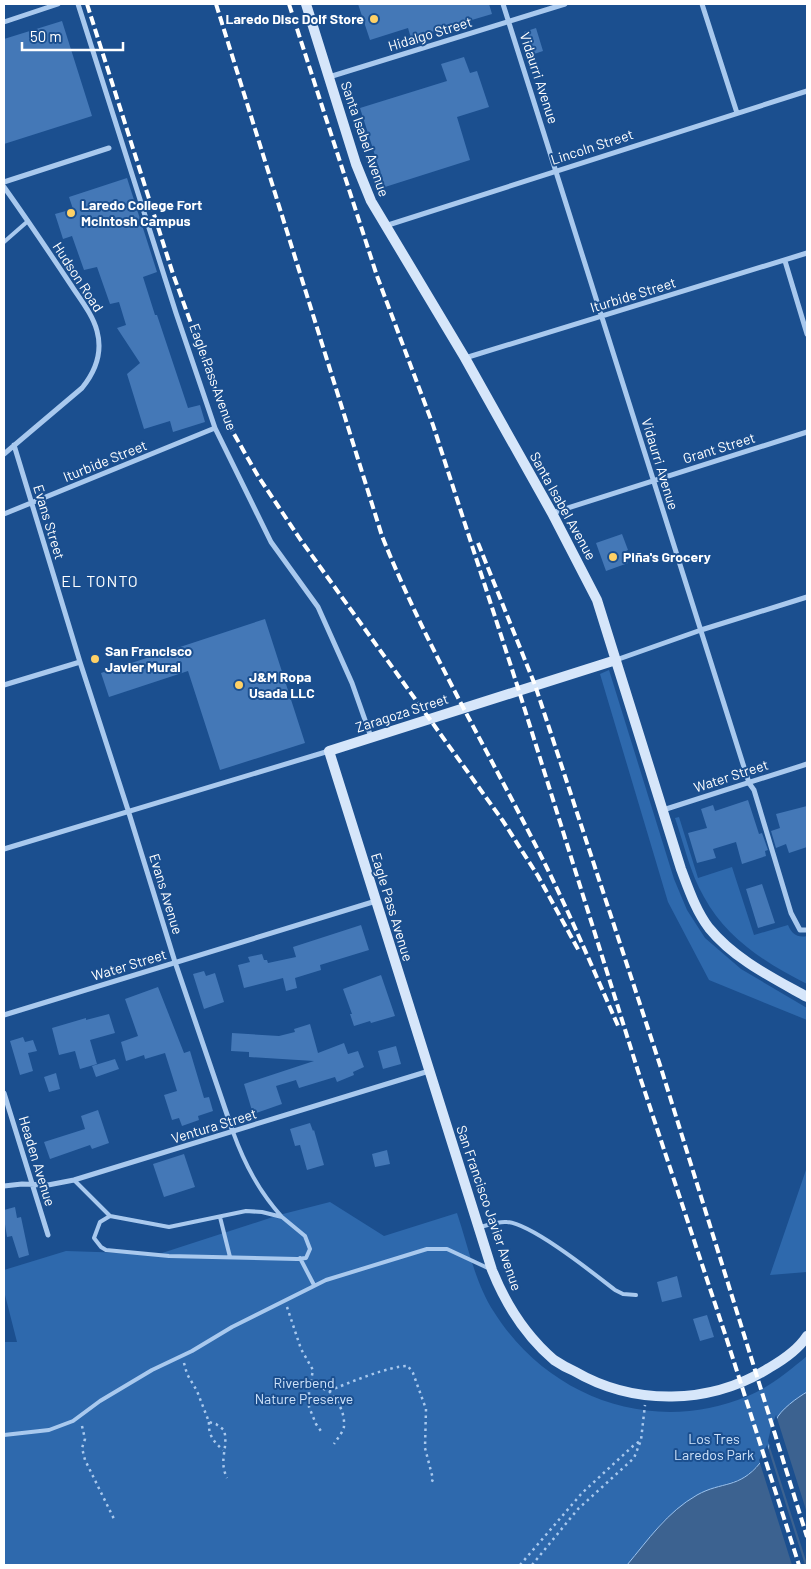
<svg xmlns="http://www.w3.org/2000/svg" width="811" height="1569" font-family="Barlow,sans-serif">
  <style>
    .green { fill: #2e69ad }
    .water { fill: #3c6290; stroke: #9cc4f0 }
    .pier { fill: #1b4f8f }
    .building { fill: #4478b7 }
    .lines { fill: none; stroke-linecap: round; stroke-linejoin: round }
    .path { stroke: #a9c9ee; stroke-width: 2.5; stroke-dasharray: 2.5 4; stroke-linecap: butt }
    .lane { stroke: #a9c9ee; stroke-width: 4 }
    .street { stroke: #a9c9ee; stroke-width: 5 }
    .secondary { stroke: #d6e6fa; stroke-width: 10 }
    .rail { stroke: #fff; stroke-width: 4; stroke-dasharray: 9 4; stroke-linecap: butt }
    .poi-dot { fill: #ffd166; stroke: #1b4f8f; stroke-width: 2 }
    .labels { text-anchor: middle; stroke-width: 4; stroke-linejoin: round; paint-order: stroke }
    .poi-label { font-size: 14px; font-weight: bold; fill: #fff; stroke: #1b4f8f; text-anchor: start }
    .street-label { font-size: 14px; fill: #fff; stroke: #1b4f8f }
    .park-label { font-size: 14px; fill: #cfe3fa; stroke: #1b4f8f }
    .quarter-label { font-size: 16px; letter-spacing: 1px; fill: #fff; stroke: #1b4f8f }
  </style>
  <rect width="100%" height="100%" fill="#1b4f8f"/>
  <path class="green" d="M 609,670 L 674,879 L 687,910 L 705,938 L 741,969 L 807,1008 L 807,1020 L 709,980 L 668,902 L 600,674 Z
    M 679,817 L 698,878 L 732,867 L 754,935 L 788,925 C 792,934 797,938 807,936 L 807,984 C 767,964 726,938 704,897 C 690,873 684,844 675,818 Z
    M 807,1167 L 807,1272 L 770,1275 Z
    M 330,1202 L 384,1236 L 457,1213 C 468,1246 475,1283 494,1312 C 548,1398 653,1436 748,1396 C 770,1387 789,1371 807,1356 L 807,1392 L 797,1398 L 765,1457 L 750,1473 L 744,1478 L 705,1491 L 695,1496 L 663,1521 L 627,1565 L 4,1565 L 4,1342 L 17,1342 L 4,1291 L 4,1270 L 66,1251 L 159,1254 L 279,1215 Z"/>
  <path class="water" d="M 807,1392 L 807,1565 L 627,1565 C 648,1540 667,1512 697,1495 C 722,1481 739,1489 760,1463 C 771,1450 770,1435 776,1420 C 780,1410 798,1397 807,1392 Z"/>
  <path class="pier" d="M 776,1415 L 807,1513 L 807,1564 L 768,1441 L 771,1428 Z
    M 767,1445 L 805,1565 L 792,1565 L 759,1460 Z"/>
  <path class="building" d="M 358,4 L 489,4 L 492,14 L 411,38 L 408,28 L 370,40 Z
    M 62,21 L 92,116 L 4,144 L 4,39 Z
    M 536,28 L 543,51 L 531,55 L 524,32 Z
    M 464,57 L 470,73 L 477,71 L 489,107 L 457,117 L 470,160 L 385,187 L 360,108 L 447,81 L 441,64 Z
    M 127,178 L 157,272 L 143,277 L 155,315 L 157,315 L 188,408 L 200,405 L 205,422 L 173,432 L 170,421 L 144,429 L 127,374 L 140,363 L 117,328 L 126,325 L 119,302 L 110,304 L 97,267 L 84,270 L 72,236 L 63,239 L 55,214 L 73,209 L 69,197 Z
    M 622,534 L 628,550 L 624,552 L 628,563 L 606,571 L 596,543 Z
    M 265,619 L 305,743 L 220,770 L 188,671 L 109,697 L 101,673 Z
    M 748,800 L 759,834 L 762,833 L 768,850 L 765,851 L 766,856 L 742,864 L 736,842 L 713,849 L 716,858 L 697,863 L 688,833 L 707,828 L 701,809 L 713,805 L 715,811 Z
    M 807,806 L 807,847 L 789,853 L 786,844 L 776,848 L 771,831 L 780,828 L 776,814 Z
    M 762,884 L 775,923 L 758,928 L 746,889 Z
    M 361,925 L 369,950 L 320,965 L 321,970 L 295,978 L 297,988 L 286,991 L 283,978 L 244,988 L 238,965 L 250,962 L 248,957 L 262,954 L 264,960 L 267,960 L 268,963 L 296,957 L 293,947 Z
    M 204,971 L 206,976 L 215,973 L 224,1002 L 204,1009 L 193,974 Z
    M 381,975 L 395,1016 L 371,1023 L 370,1021 L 354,1026 L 350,1014 L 352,1014 L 343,989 Z
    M 158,987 L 184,1053 L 190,1051 L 204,1098 L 209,1097 L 213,1111 L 198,1116 L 199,1120 L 182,1126 L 179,1118 L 172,1120 L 164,1095 L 177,1091 L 165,1053 L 145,1059 L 144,1055 L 126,1061 L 121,1042 L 138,1036 L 125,999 Z
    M 109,1014 L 115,1033 L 90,1040 L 97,1064 L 80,1069 L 75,1051 L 59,1055 L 52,1028 L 86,1018 L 86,1020 Z
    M 310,1024 L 318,1053 L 344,1043 L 348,1054 L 358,1051 L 364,1067 L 353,1072 L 354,1075 L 337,1082 L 335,1077 L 299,1088 L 296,1080 L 276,1086 L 282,1104 L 253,1114 L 244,1084 L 314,1061 L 249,1057 L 249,1052 L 231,1051 L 232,1033 L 279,1036 L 295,1032 L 294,1029 Z
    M 23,1037 L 25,1042 L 33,1040 L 37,1051 L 28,1053 L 33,1071 L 20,1075 L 10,1041 Z
    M 396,1046 L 401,1064 L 383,1069 L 378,1051 Z
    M 115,1059 L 119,1069 L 96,1077 L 92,1066 Z
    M 56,1073 L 60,1089 L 49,1092 L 44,1077 Z
    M 98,1110 L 109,1143 L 92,1149 L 90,1145 L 50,1159 L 44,1142 L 85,1129 L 81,1116 Z
    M 310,1123 L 313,1131 L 314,1130 L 324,1165 L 307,1170 L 300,1145 L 295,1146 L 290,1129 Z
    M 387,1150 L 390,1164 L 375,1167 L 372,1154 Z
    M 184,1154 L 195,1187 L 164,1197 L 153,1164 Z
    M 15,1207 L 17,1218 L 21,1217 L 29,1255 L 19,1258 L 12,1236 L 7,1237 L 4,1218 L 4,1210 Z
    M 677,1276 L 682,1297 L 662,1302 L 657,1282 Z
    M 707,1315 L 714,1337 L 700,1341 L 693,1319 Z"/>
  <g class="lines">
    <path class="path" d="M 287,1307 L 301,1349 L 313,1370 L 309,1391 L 309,1407 L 316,1424 L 323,1434
      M 184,1363 L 187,1374 L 197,1391 L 209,1422 L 216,1424 L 224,1430 C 229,1448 218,1459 227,1478
      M 311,1384 L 329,1391 C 345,1384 392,1365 408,1366 L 413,1373 L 426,1409 L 425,1448 L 433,1479 L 431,1484
      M 329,1391 C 338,1400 345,1413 344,1426 C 344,1431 337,1439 334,1444
      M 209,1422 C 208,1435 214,1442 223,1450
      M 82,1426 L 85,1439 L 82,1448 L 85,1460 L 115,1521
      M 520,1565 L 582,1493 L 633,1446 L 640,1441
      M 532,1565 L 578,1509 L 634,1458 L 641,1440 L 645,1405"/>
    <path class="lane" d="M 4,242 L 28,221
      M 233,1132 C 245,1165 259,1191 282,1217
      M 74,1180 L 110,1216 L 169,1227 L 246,1211 L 262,1212 L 282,1217 L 305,1236 L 310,1249 L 306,1258 L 297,1259 L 169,1256 L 106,1250 L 101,1247 L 94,1238 L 100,1222 L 110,1216
      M 220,1217 L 230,1257
      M 480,1227 C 489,1225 498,1221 507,1222 C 532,1224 593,1273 615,1290 L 623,1294 L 636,1295
      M 300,1258 L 314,1285
      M 4,1435 L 49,1430 L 73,1421 L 100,1401 L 152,1370 L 192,1351 L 232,1327 L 326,1280 L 427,1249 L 447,1249 L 490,1269"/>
    <path class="street" d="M 78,4 L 176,313 L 215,428 L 271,542 L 318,607 L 352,683 L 371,737
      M 503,4 L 749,783 L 754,790 L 791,913 L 800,930 L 807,930
      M 702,4 L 737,113
      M 4,22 L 58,4
      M 329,77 L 565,4
      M 4,182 L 109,148
      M 4,187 C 27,219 49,252 71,285 C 80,299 93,315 97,331 C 103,353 95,372 82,388 L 4,454
      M 385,226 L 807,91
      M 785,261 L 807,334
      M 465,358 L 807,253
      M 14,445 L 80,662 L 128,810 L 175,962 L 233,1132
      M 552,513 L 807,432
      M 4,514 L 215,428
      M 616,660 L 701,630 L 807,597
      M 4,685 L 80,662
      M 663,810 L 807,764
      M 4,849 L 329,751
      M 4,1015 L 376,901
      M 4,1093 L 48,1235
      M 4,1186 L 22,1184 L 48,1185 L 74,1180 L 429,1071"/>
    <path class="secondary" d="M 306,4 L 356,164 L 371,201 L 465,358 L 552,513 L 597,600 L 681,869 C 689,890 696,911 709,928 C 734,959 773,978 807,997
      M 616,660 L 329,751 L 492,1270 C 506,1305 525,1335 554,1360 C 560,1364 567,1368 574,1371 C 634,1406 710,1405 769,1368 C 783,1360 798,1350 807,1336"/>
    <path class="rail" d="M 87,4 L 173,274 L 215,389 L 234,434 L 258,476 L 300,539 L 503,821 L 538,876 L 579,951
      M 216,4 L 382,536 C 426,646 486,747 539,852 C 568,909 593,969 619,1028
      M 289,4 L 377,276 L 433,425 L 519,691 L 638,1071 L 727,1340 L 799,1565
      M 478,543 L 535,685 L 660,1065 L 807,1537"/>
  </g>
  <g class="poi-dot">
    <circle cx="374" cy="19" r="5"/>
    <circle cx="71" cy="213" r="5"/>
    <circle cx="613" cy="557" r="5"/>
    <circle cx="95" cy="659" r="5"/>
    <circle cx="239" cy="685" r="5"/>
  </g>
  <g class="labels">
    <g class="poi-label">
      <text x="364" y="24" text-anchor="end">Laredo Disc Dolf Store</text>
      <text x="81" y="210">Laredo College Fort<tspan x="81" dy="16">McIntosh Campus</tspan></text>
      <text x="623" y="562">Piña's Grocery</text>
      <text x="105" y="656">San Francisco<tspan x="105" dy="16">Javier Mural</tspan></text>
      <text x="249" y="682">J&amp;M Ropa<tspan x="249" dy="16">Usada LLC</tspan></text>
    </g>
    <g class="street-label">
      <text transform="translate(430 34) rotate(-17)" y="5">Hidalgo Street</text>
      <text transform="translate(539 78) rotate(72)" y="5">Vidaurri Avenue</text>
      <text transform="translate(365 139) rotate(71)" y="5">Santa Isabel Avenue</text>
      <text transform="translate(592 147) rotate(-18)" y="5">Lincoln Street</text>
      <text transform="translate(78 277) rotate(57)" y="5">Hudson Road</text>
      <text transform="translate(633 295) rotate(-17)" y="5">Iturbide Street</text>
      <text transform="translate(213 377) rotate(70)" y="5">Eagle Pass Avenue</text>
      <text transform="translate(719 448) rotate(-17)" y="5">Grant Street</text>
      <text transform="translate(105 461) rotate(-22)" y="5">Iturbide Street</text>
      <text transform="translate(660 464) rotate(73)" y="5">Vidaurri Avenue</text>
      <text transform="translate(563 506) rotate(61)" y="5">Santa Isabel Avenue</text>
      <text transform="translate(49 522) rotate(73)" y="5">Evans Street</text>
      <text transform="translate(402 713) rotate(-18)" y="5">Zaragoza Street</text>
      <text transform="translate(731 776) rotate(-18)" y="5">Water Street</text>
      <text transform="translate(166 894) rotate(73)" y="5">Evans Avenue</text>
      <text transform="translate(392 907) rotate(73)" y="5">Eagle Pass Avenue</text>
      <text transform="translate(129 965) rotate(-17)" y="5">Water Street</text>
      <text transform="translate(214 1126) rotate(-17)" y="5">Ventura Street</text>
      <text transform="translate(37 1161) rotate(73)" y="5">Headen Avenue</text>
      <text transform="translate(489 1208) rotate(71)" y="5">San Francisco Javier Avenue</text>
    </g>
    <g class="park-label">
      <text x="304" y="1388">Riverbend<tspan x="304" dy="16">Nature Preserve</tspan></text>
      <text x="714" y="1444">Los Tres<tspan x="714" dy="16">Laredos Park</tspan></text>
    </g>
    <g class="quarter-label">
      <text x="100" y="587">EL TONTO</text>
    </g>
  </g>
  <rect width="811" height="1569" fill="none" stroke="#ffffff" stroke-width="10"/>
  <path d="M22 42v8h101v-8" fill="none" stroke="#ffffff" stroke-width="2.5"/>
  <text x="30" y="42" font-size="15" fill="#ffffff" stroke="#1b4f8f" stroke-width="4" paint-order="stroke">50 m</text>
</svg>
